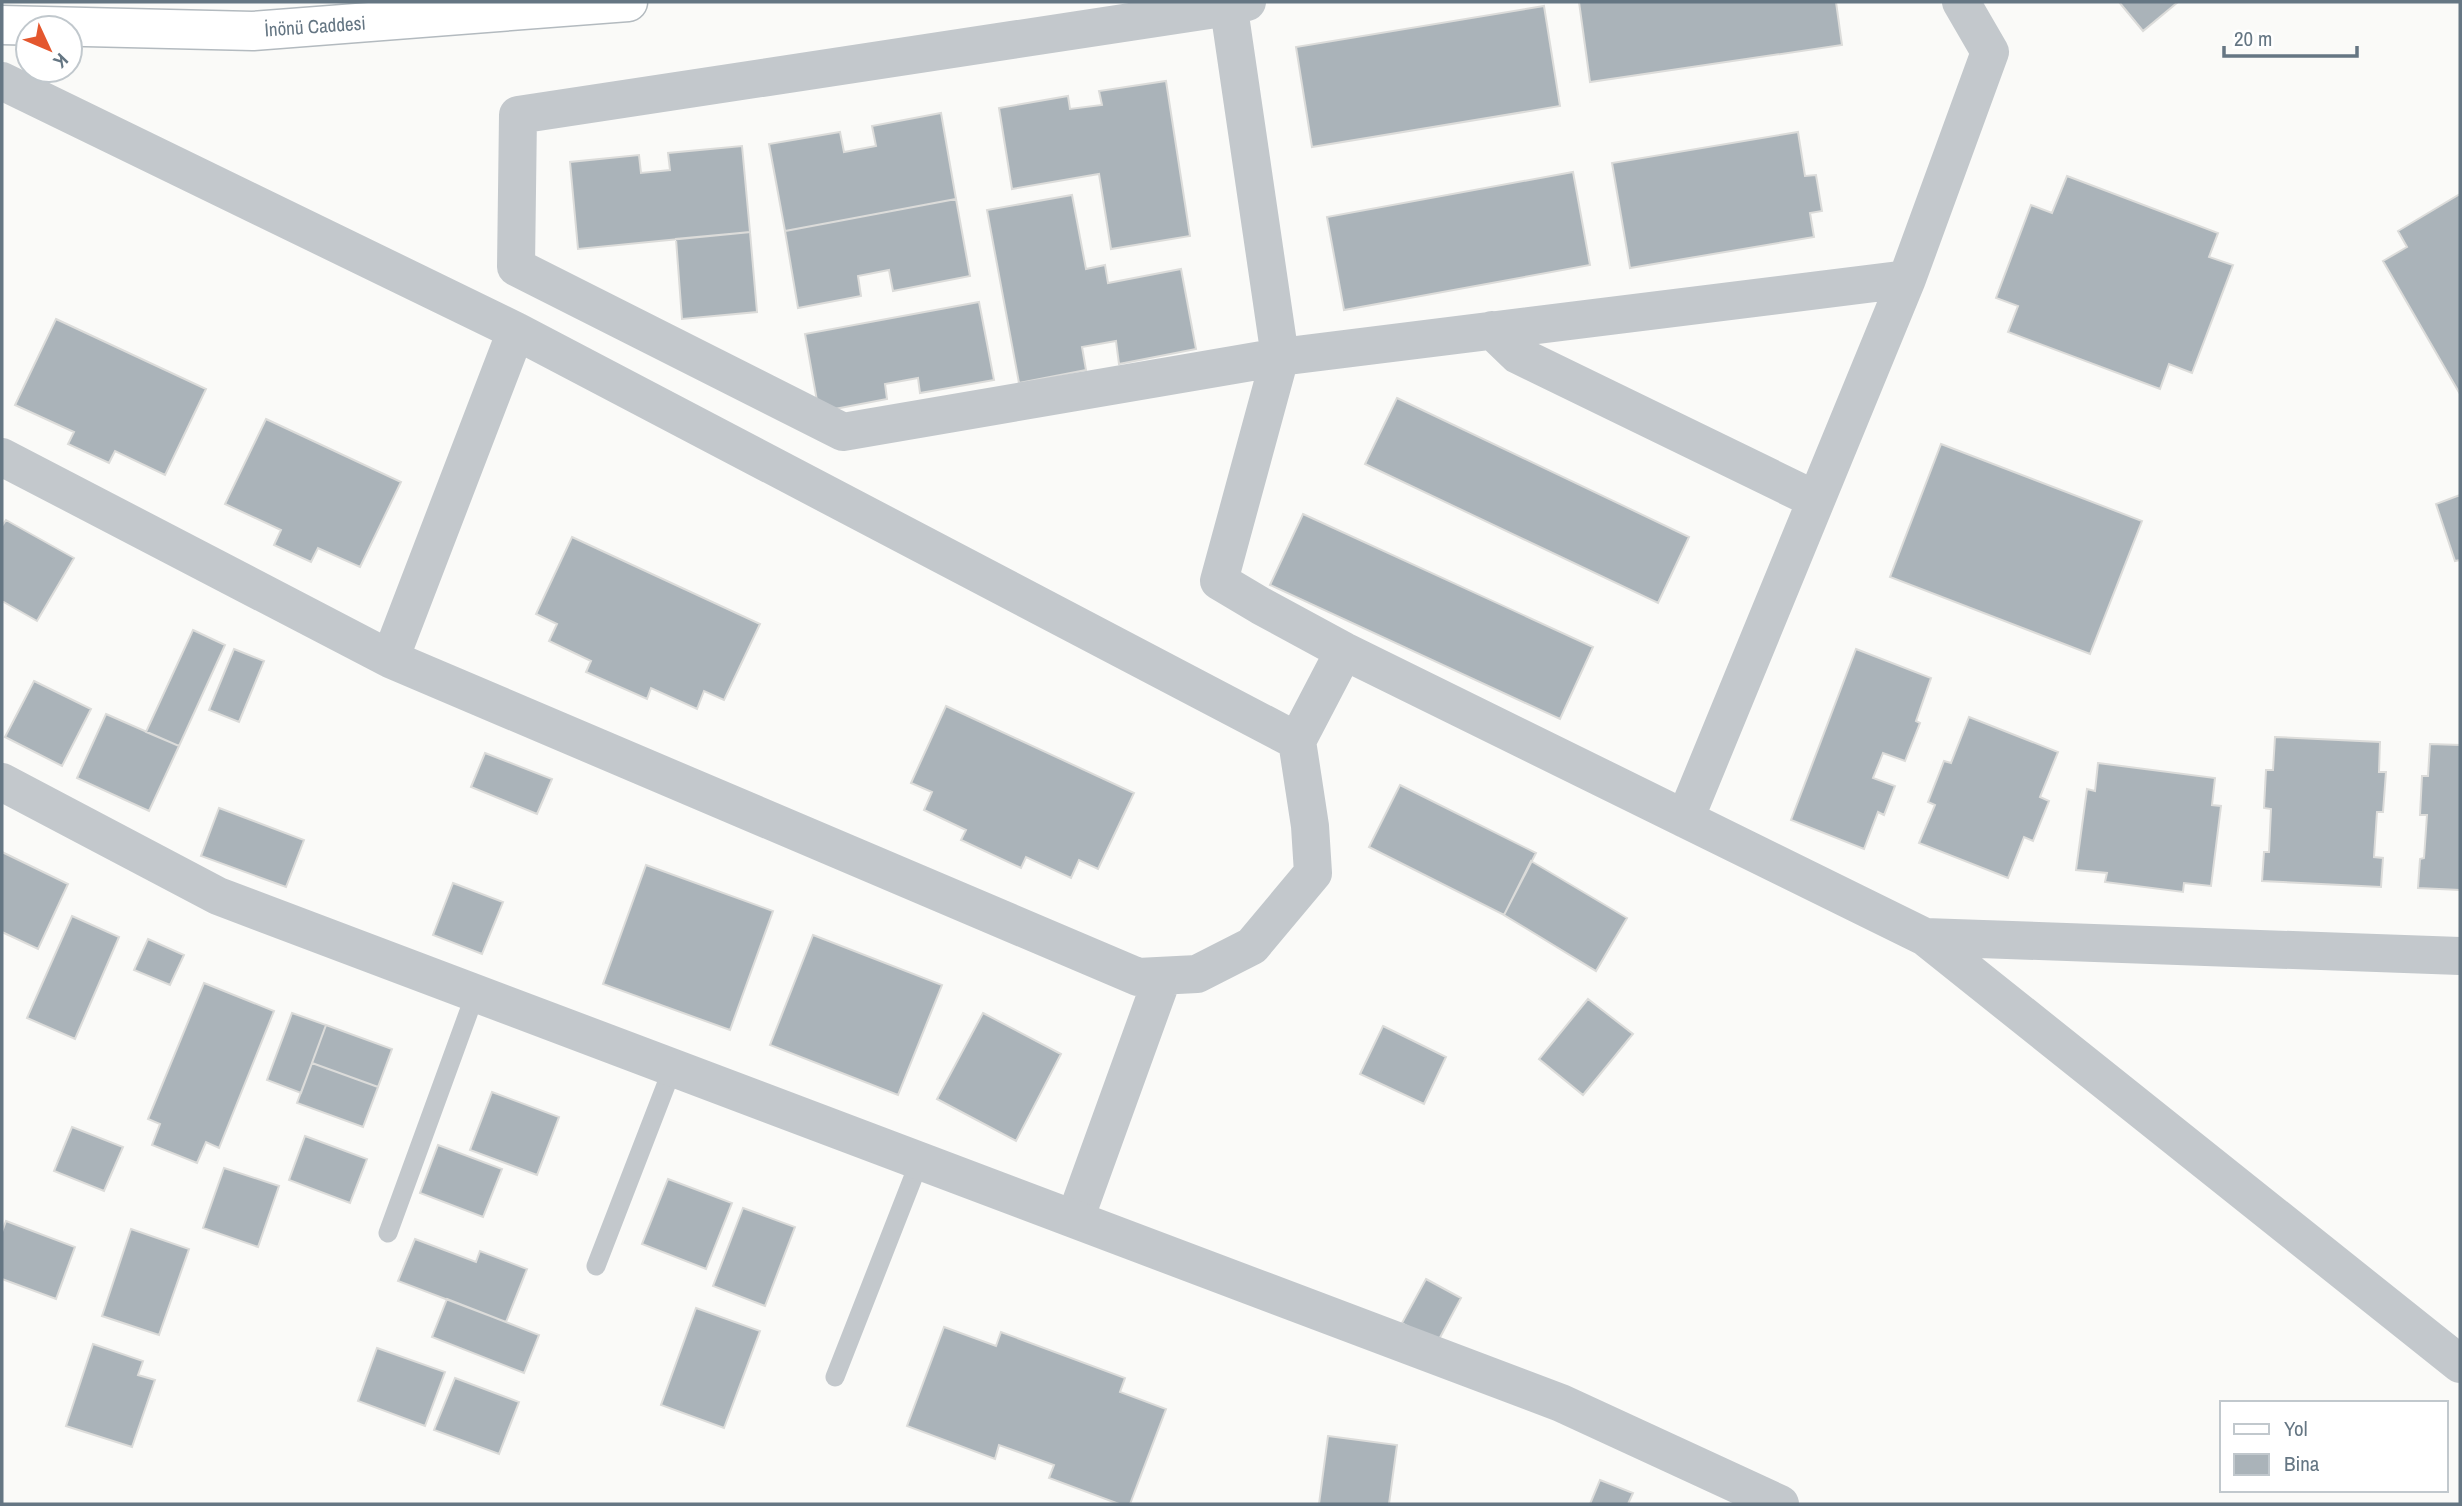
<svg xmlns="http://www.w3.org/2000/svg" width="2462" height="1506" font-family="'Archivo Narrow',sans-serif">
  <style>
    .building { fill: #aab3b9; stroke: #dcdcda; stroke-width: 2 }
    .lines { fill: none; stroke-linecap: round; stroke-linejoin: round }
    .secondary-casing { stroke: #b3babf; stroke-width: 41 }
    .service { stroke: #c3c8cc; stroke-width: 19 }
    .minor { stroke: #c3c8cc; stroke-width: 38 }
    .tertiary { stroke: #c3c8cc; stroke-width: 38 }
    .secondary { stroke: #fff; stroke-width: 38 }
    .labels { text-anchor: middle; stroke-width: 7; stroke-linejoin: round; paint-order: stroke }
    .street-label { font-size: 19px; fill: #657683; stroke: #fff }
  </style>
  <rect width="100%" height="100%" fill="#fafaf8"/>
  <path class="building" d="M 1579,2 L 1836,2 L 1842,45 L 1590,82 Z
    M 2119,2 L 2178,2 L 2143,31 Z
    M 1544,6 L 1560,106 L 1312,147 L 1296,47 Z
    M 1166,81 L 1190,236 L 1111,249 L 1099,174 L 1012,189 L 999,108 L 1068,96 L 1070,109 L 1102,105 L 1099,91 Z
    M 941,113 L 956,199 L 785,231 L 769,144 L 840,132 L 844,152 L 876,146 L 872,126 Z
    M 1798,132 L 1805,176 L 1816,175 L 1822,211 L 1810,213 L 1814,237 L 1630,268 L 1612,163 Z
    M 742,146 L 750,232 L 578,249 L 570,162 L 639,155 L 641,173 L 670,170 L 668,153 Z
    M 1573,172 L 1590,265 L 1344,310 L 1327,217 Z
    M 2067,176 L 2218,233 L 2209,257 L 2233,265 L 2192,373 L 2169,364 L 2160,389 L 2008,332 L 2018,306 L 1996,298 L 2031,205 L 2052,213 Z
    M 2460,194 L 2460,394 L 2383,261 L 2407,247 L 2398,231 Z
    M 1072,195 L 1086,269 L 1105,265 L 1108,283 L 1181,269 L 1196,349 L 1119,364 L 1116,341 L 1082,347 L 1086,370 L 1019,383 L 987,210 Z
    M 956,199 L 970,276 L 893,291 L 889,270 L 858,276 L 861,296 L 798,308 L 785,231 Z
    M 750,232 L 757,312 L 682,319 L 676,239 Z
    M 979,302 L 994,380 L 920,393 L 918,378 L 885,384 L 887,399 L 819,412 L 805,334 Z
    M 56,319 L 206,389 L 165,475 L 115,451 L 109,463 L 68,444 L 74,432 L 15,405 Z
    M 1397,398 L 1689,537 L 1658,603 L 1365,464 Z
    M 266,419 L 401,482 L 360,567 L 318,548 L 311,562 L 274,545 L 281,530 L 225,504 Z
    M 1941,444 L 2142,521 L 2090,654 L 1890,577 Z
    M 2460,495 L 2460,560 L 2455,561 L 2436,504 Z
    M 1303,514 L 1593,647 L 1560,719 L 1270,585 Z
    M 6,520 L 74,558 L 37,621 L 2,601 L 2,526 Z
    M 572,537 L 760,624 L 724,700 L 704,691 L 697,709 L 651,688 L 647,699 L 586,672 L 591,661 L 549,641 L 557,624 L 536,614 Z
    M 193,630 L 225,645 L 179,746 L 146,732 Z
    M 234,649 L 264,661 L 239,722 L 209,710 Z
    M 1856,649 L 1931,678 L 1916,721 L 1920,723 L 1905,761 L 1883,753 L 1873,778 L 1895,786 L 1884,815 L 1878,812 L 1864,849 L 1791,820 Z
    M 34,681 L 91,709 L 62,766 L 5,737 Z
    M 946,706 L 1134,793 L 1098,869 L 1079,860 L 1071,878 L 1026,857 L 1021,868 L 961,840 L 966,830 L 924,810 L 932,792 L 911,783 Z
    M 106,714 L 179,746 L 149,811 L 77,778 Z
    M 1969,717 L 2058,752 L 2040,797 L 2049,801 L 2033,841 L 2024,837 L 2008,878 L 1919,843 L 1935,805 L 1928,802 L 1944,761 L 1951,763 Z
    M 2275,737 L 2380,742 L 2379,772 L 2386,772 L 2383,812 L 2377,812 L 2374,857 L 2383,858 L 2381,887 L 2262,881 L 2264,852 L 2269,852 L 2271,809 L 2264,808 L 2266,770 L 2273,770 Z
    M 2430,744 L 2460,745 L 2460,890 L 2418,888 L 2420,859 L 2424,858 L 2427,815 L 2420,815 L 2422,776 L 2428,776 Z
    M 485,753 L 552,779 L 537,814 L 471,787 Z
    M 2098,763 L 2215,778 L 2212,805 L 2221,806 L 2211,886 L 2184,883 L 2183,892 L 2105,882 L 2107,873 L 2076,870 L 2087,789 L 2095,791 Z
    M 1400,785 L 1536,853 L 1504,915 L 1369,847 Z
    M 219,808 L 304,840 L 286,887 L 201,856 Z
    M 2,852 L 68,884 L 38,949 L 2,932 Z
    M 1531,861 L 1627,918 L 1596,971 L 1504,915 Z
    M 646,865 L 773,911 L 730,1030 L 603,984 Z
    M 453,883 L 503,902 L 482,954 L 433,935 Z
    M 72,916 L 119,937 L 75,1039 L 27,1018 Z
    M 813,935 L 942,985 L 898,1095 L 770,1045 Z
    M 148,939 L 184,955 L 170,985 L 134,970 Z
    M 204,983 L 274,1011 L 219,1148 L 206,1142 L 197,1163 L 152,1145 L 160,1124 L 148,1119 Z
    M 1588,999 L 1633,1034 L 1583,1095 L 1539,1059 Z
    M 292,1013 L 326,1025 L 301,1093 L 267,1080 Z
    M 983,1013 L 1061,1054 L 1016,1141 L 937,1099 Z
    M 326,1025 L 392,1049 L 378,1087 L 312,1063 Z
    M 1383,1026 L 1446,1057 L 1424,1104 L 1360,1074 Z
    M 312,1063 L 378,1087 L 363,1127 L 297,1103 Z
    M 492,1092 L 559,1117 L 537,1175 L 470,1150 Z
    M 72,1127 L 123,1147 L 104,1191 L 54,1171 Z
    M 305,1136 L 367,1159 L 350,1203 L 289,1180 Z
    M 438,1145 L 502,1169 L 483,1217 L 420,1193 Z
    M 224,1168 L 279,1186 L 258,1247 L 203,1228 Z
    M 668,1179 L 732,1203 L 706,1269 L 642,1244 Z
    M 743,1208 L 795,1227 L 765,1306 L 713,1286 Z
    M 6,1221 L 75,1247 L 56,1299 L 2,1279 L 2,1232 Z
    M 131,1229 L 189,1249 L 159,1335 L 102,1316 Z
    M 415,1239 L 476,1262 L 480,1251 L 527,1269 L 506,1322 L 398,1281 Z
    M 1426,1279 L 1461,1298 L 1437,1343 L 1402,1323 Z
    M 447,1299 L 539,1335 L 524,1373 L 432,1337 Z
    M 696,1308 L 760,1331 L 724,1428 L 661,1405 Z
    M 944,1327 L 996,1346 L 1001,1332 L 1125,1378 L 1120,1392 L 1166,1409 L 1130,1504 L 1119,1504 L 1049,1478 L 1054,1465 L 999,1445 L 995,1459 L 907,1426 Z
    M 93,1344 L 143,1361 L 138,1375 L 155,1380 L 132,1447 L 66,1426 Z
    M 377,1348 L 445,1372 L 425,1426 L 358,1401 Z
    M 455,1378 L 519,1402 L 499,1454 L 434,1430 Z
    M 1328,1436 L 1397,1445 L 1389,1504 L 1319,1504 Z
    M 1600,1480 L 1633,1493 L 1628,1504 L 1590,1504 Z"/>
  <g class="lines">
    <defs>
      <path id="secondary" d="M 2,25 L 253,31 L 628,2"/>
    </defs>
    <use href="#secondary" class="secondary-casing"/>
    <path class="service" d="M 388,1233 L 476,992
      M 596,1266 L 673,1067
      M 835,1377 L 920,1160"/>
    <path class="minor" d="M 1228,2 L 1280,357 L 1219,581 L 1261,606 L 1344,651 L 1925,937 L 2460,956
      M 1247,2 L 1229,7 L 518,115 L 516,267 L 843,432 L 1280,357 L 1907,279
      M 2,81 L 516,331 L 1297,741 L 1310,826 L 1313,873 L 1252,946 L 1197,974 L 1138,977 L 390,659 L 2,457
      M 1492,330 L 1518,355 L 1816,500
      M 390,659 L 516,331
      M 1297,741 L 1344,651
      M 1685,819 L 1907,279 L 1990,52 L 1961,2
      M 1925,937 L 2460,1364
      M 1075,1219 L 1163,976"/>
    <path class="tertiary" d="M 2,782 L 218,896 L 1561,1403 L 1780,1504"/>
    <use href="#secondary" class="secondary"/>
  </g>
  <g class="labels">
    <g class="street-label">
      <text transform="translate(315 26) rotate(-4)" y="7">İnönü Caddesi</text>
    </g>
  </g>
  <rect width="2462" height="1506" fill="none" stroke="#657683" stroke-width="7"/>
  <rect x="2220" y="1401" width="228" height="91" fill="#ffffff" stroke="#c1c8cd" stroke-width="2"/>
  <rect x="2234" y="1424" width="35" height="10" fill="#ffffff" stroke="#c1c8cd" stroke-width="2"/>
  <text x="2284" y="1436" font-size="21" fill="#657683">Yol</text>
  <rect x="2234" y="1454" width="35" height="21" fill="#aab3b9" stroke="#c1c8cd" stroke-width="2"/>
  <text x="2284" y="1471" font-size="21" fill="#657683">Bina</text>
  <g transform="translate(49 49) rotate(134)"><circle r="33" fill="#ffffff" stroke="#c1c8cd" stroke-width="2"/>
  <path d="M0-5L12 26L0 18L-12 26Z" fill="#e4572e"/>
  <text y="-10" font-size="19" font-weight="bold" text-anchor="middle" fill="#657683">K</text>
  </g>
  <path d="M2224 46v10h133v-10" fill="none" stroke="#657683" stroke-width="3.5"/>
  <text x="2234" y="46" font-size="21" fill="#657683" stroke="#ffffff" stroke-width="5" paint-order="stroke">20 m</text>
</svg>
